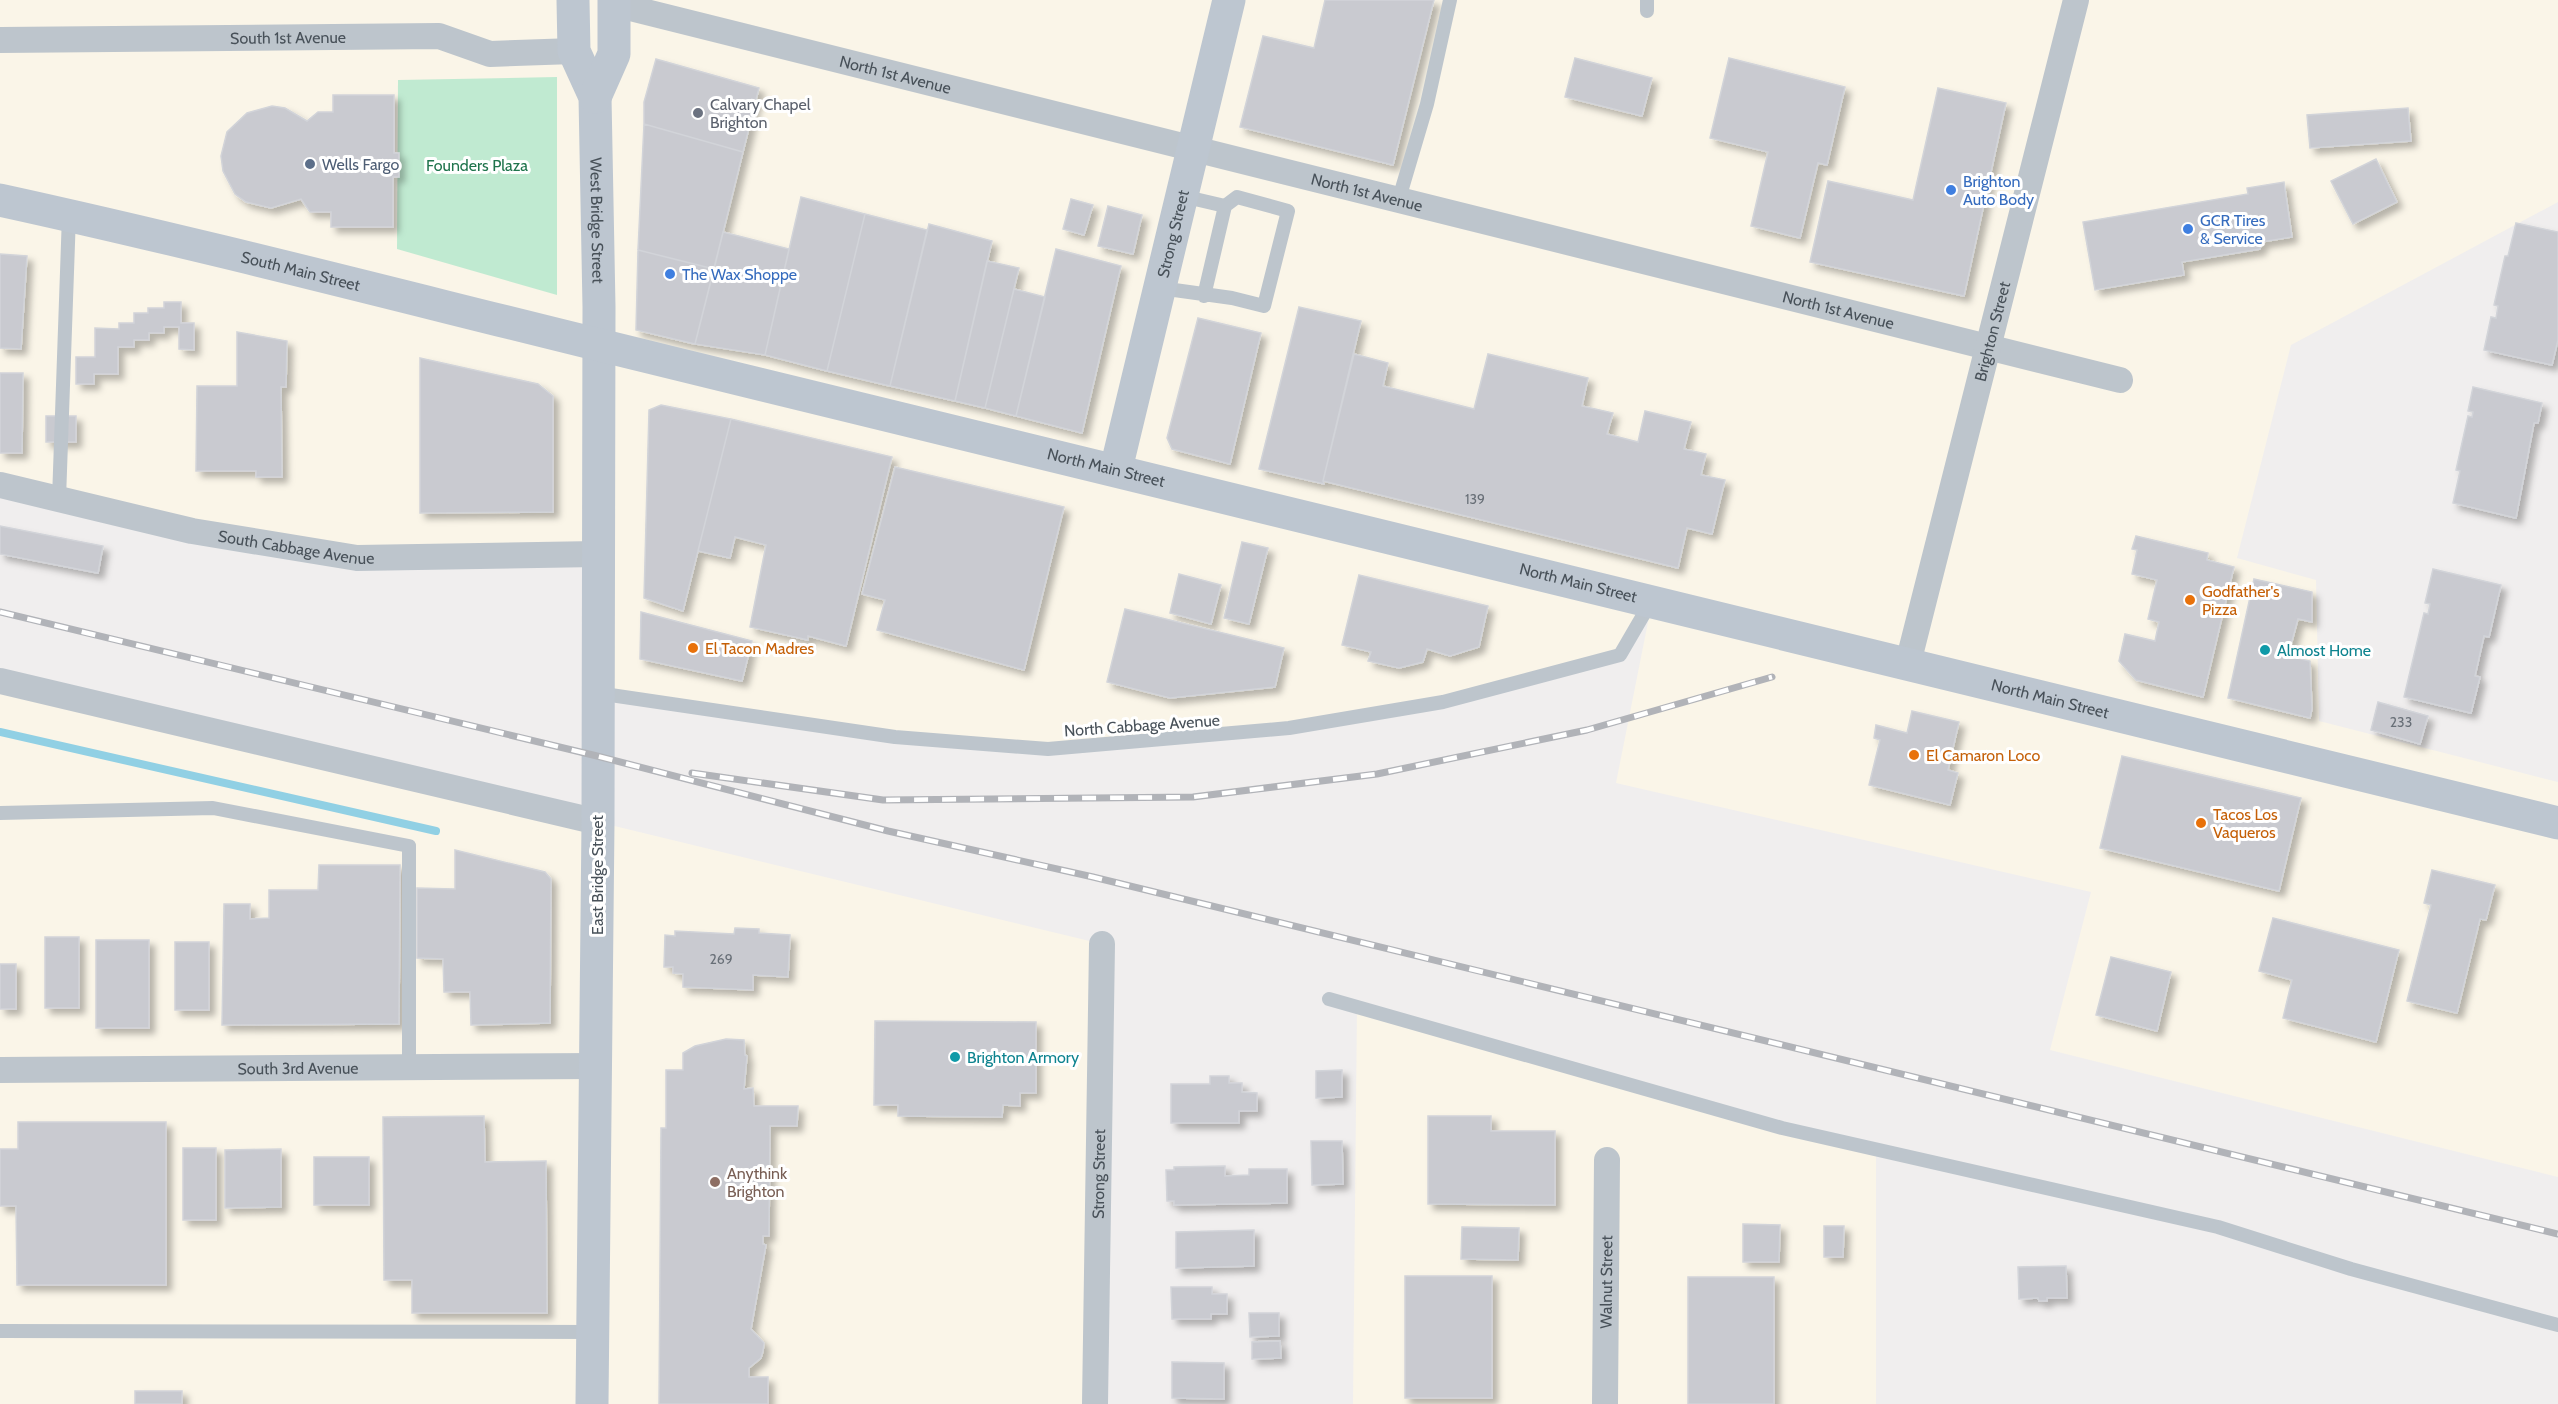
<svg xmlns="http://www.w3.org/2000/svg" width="2558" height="1404" font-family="Cabin,sans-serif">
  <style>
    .commercial { fill: #faf5e8 }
    .green { fill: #c0ead1 }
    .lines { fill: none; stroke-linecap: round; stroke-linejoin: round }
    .stream { stroke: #91d0e4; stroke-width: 8 }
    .building { fill: #c9cad0; stroke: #d2d4d9; stroke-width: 1.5; filter: url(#shadow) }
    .lane { stroke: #bdc5cc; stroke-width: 14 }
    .street { stroke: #bdc5cc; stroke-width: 26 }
    .secondary { stroke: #bdc6d0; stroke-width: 33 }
    .rail-casing { stroke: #b1b3b8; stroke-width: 7 }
    .rail { stroke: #fff; stroke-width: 4.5; stroke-dasharray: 14; stroke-linecap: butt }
    .worship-dot { fill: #6b7280; stroke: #fff; stroke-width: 2 }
    .service-dot { fill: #5c6f8a; stroke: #fff; stroke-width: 2 }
    .shop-dot { fill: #3f7fe0; stroke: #fff; stroke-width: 2 }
    .food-dot { fill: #e8710a; stroke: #fff; stroke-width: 2 }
    .culture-dot { fill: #0f9aa8; stroke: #fff; stroke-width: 2 }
    .education-dot { fill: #8d6e63; stroke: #fff; stroke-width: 2 }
    .labels { text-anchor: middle; stroke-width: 6; stroke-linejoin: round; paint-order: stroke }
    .number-label { font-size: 14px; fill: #686f77 }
    .street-label { font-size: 16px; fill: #485159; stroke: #fff }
    .worship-label { font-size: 16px; fill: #5b616d; stroke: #fff; text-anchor: start }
    .service-label { font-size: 16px; fill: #4e5e75; stroke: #fff; text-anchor: start }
    .park-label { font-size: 16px; fill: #1f744c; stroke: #fff }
    .shop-label { font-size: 16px; fill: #366cbe; stroke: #fff; text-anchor: start }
    .food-label { font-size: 16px; fill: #c56008; stroke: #fff; text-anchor: start }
    .culture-label { font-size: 16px; fill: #0d838f; stroke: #fff; text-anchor: start }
    .education-label { font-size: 16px; fill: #785e54; stroke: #fff; text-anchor: start }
  </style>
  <defs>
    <filter id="shadow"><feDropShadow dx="5.5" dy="5.5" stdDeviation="3" flood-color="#0004"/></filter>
  </defs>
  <rect width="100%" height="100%" fill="#f0eeee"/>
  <path class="commercial" d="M 0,0 L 2558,0 L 2558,202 L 2291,345 L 2237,558 L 2316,580 L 2319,721 L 2558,782 L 2558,1177 L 2050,1050 L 2091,892 L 1616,783 L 1652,602 L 1620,655 L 1443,702 L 1289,728 L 1048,749 L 895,737 L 597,693 L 597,554 L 357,558 L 0,485 Z
    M 0,681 L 598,822 L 1102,944 L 1095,1404 L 0,1404 Z
    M 1357,1007 L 1876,1152 L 1876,1404 L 1353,1404 Z"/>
  <path class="green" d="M 557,77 L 557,295 L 397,249 L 398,80 Z"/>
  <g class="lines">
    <path class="stream" d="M 0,732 L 436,831"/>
  </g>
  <path class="building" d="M 1325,0 L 1434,0 L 1393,165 L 1240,127 L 1263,36 L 1314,48 Z
    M 1575,58 L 1652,78 L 1642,116 L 1565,97 Z
    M 1729,58 L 1845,87 L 1827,165 L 1818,163 L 1800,238 L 1751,226 L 1768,152 L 1710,138 Z
    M 656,59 L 759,88 L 743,152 L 644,124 L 644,102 Z
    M 1938,88 L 2006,103 L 1964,296 L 1810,262 L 1828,181 L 1913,200 Z
    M 333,95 L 394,95 L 394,153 L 399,153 L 399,177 L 393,177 L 393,227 L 331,227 L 331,212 L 310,212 L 301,199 L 271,208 L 246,202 L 235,194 L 223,171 L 221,156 L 227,132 L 247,113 L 272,106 L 285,108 L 307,121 L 318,112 L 333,112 Z
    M 2408,108 L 2411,141 L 2310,148 L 2307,115 Z
    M 644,124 L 743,152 L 714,269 L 638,250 Z
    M 2376,159 L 2397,202 L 2353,224 L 2331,181 Z
    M 2284,182 L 2292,237 L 2262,242 L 2260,249 L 2182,262 L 2184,275 L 2095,290 L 2083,222 L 2248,194 L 2247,188 Z
    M 801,197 L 865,214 L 827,371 L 765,355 Z
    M 1071,199 L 1093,205 L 1084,235 L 1063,229 Z
    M 1108,206 L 1142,215 L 1133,254 L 1098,246 Z
    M 865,214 L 927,230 L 890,386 L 827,371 Z
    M 2516,223 L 2558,232 L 2558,340 L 2552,365 L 2484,350 L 2491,317 L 2496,318 L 2498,306 L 2494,305 L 2505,256 L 2508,256 Z
    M 929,224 L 992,241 L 955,401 L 890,386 Z
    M 723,232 L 789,249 L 765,355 L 695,344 Z
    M 1056,249 L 1121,266 L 1082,433 L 1016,416 Z
    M 638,250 L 714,269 L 695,344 L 636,330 Z
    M 0,254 L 27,256 L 21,349 L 0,348 Z
    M 987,261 L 1019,268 L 985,408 L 955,401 Z
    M 1014,289 L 1045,297 L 1016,416 L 985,408 Z
    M 164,302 L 181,302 L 181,323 L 194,323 L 194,350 L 179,349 L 179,327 L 164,327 L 164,333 L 149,333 L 149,340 L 134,340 L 134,347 L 118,347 L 118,374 L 94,374 L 94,384 L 76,384 L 76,357 L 95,357 L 95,328 L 119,329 L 119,323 L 134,323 L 134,313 L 148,313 L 148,308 L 164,308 Z
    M 1299,307 L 1361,321 L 1323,481 L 1324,484 L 1259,469 Z
    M 1198,318 L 1261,333 L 1230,464 L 1172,449 L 1167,438 Z
    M 237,332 L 287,341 L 286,387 L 281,387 L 282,477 L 256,477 L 256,471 L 196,471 L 197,386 L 237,386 Z
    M 1354,354 L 1388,363 L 1383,386 L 1474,409 L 1488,354 L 1588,378 L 1582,406 L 1613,413 L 1607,434 L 1638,442 L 1645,411 L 1691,422 L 1684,449 L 1706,454 L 1701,475 L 1725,480 L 1712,534 L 1687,528 L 1678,568 L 1323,481 Z
    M 420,358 L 538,384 L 553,396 L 553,512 L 420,513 Z
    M 0,373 L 23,373 L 22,453 L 0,453 Z
    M 2473,387 L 2542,403 L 2538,423 L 2534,423 L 2516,518 L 2453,503 L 2460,471 L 2456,470 L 2468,416 L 2472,417 L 2473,412 L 2468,411 Z
    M 661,405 L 731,419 L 683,611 L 644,598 L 649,410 Z
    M 46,416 L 76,416 L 76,442 L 46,442 Z
    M 731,419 L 892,457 L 846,646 L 808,636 L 808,640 L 750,627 L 766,545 L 735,537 L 730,558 L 698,551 Z
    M 895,467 L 1064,507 L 1024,670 L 877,630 L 885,600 L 862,594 Z
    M 0,526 L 103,546 L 98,573 L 0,554 Z
    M 2136,536 L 2208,553 L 2207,560 L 2234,567 L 2203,697 L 2136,680 L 2119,661 L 2125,634 L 2155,641 L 2159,622 L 2148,619 L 2157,580 L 2132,574 L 2137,550 L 2132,549 Z
    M 1242,542 L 1268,548 L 1249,624 L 1224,618 Z
    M 2433,569 L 2501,585 L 2489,637 L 2484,636 L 2475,676 L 2480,677 L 2471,713 L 2404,697 L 2424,613 L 2428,614 L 2430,604 L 2425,603 Z
    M 1179,574 L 1221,585 L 1211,624 L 1170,613 Z
    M 1359,575 L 1488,606 L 1479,647 L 1450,656 L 1427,649 L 1423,662 L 1399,668 L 1368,661 L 1371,652 L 1342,645 Z
    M 2254,579 L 2312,592 L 2312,622 L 2298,619 L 2288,656 L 2310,661 L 2312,709 L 2310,718 L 2228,698 Z
    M 1125,609 L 1284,648 L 1275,687 L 1170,698 L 1107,682 Z
    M 641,612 L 752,641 L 742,681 L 640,659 Z
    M 2378,702 L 2428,716 L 2420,744 L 2371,730 Z
    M 1912,711 L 1959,722 L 1948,770 L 1958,773 L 1950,805 L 1869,785 L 1880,740 L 1874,738 L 1876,725 L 1907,733 Z
    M 2122,756 L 2301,798 L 2279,891 L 2100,848 Z
    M 455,850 L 545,872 L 551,879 L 550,1023 L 471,1025 L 470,992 L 444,992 L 443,959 L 417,958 L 417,888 L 455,889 Z
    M 319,865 L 400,865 L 399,1024 L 222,1025 L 224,904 L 250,904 L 250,919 L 269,918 L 269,890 L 318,890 Z
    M 2432,870 L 2495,885 L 2486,920 L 2480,919 L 2457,1013 L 2407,1001 L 2431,905 L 2424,903 Z
    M 2273,918 L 2399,950 L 2376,1042 L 2283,1018 L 2292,980 L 2259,971 Z
    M 735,928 L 759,929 L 759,933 L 790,935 L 788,977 L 753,975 L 753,990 L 683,987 L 683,974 L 673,973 L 673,967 L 664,967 L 665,935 L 675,936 L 675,931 L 734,934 Z
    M 45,937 L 79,937 L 79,1008 L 45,1008 Z
    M 96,940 L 149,940 L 149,1028 L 96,1028 Z
    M 175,942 L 209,942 L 209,1010 L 175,1010 Z
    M 2111,957 L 2171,972 L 2157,1031 L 2096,1015 Z
    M 0,964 L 16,964 L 16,1009 L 0,1009 Z
    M 875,1021 L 1036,1022 L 1036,1093 L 1020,1093 L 1020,1106 L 1003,1105 L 1002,1117 L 898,1116 L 898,1105 L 874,1105 Z
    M 726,1039 L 744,1040 L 745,1055 L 747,1056 L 744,1089 L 753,1088 L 754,1106 L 798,1106 L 797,1126 L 770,1126 L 769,1236 L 763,1236 L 763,1244 L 766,1245 L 751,1329 L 764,1343 L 763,1351 L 761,1358 L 749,1368 L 749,1377 L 768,1377 L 768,1404 L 659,1404 L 661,1128 L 666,1128 L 666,1070 L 683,1070 L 683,1053 L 695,1046 Z
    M 1342,1070 L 1342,1097 L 1316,1098 L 1316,1071 Z
    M 1210,1076 L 1229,1076 L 1229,1083 L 1242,1083 L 1242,1092 L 1257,1093 L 1257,1111 L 1239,1111 L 1239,1123 L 1171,1123 L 1171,1084 L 1210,1084 Z
    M 484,1116 L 485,1162 L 546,1161 L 547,1313 L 412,1313 L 412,1280 L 384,1280 L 383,1117 Z
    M 1428,1116 L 1491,1116 L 1491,1131 L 1555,1131 L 1555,1205 L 1428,1204 Z
    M 18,1122 L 166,1122 L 166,1285 L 17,1285 L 16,1206 L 0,1206 L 0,1149 L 18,1149 Z
    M 1311,1141 L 1342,1141 L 1343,1184 L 1312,1185 Z
    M 183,1148 L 216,1148 L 216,1220 L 183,1220 Z
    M 281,1149 L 281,1207 L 225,1208 L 225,1150 Z
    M 314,1157 L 369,1157 L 369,1205 L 314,1205 Z
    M 1225,1166 L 1225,1176 L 1249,1175 L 1249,1169 L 1287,1169 L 1287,1203 L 1174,1205 L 1174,1201 L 1167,1201 L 1166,1170 L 1174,1170 L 1174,1167 Z
    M 1743,1224 L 1780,1225 L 1779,1262 L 1743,1262 Z
    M 1824,1226 L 1844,1226 L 1843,1257 L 1824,1257 Z
    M 1462,1227 L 1519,1228 L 1518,1260 L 1461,1259 Z
    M 1254,1230 L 1254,1266 L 1176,1268 L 1176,1232 Z
    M 2066,1266 L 2067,1298 L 2047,1298 L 2047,1301 L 2039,1301 L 2038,1298 L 2019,1299 L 2018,1267 Z
    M 1405,1276 L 1492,1276 L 1492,1398 L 1405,1398 Z
    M 1688,1277 L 1774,1277 L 1774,1404 L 1688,1404 Z
    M 1171,1287 L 1212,1287 L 1212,1294 L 1227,1294 L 1227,1314 L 1211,1314 L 1211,1319 L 1172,1319 Z
    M 1249,1313 L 1279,1313 L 1279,1336 L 1250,1337 Z
    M 1280,1341 L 1281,1358 L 1252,1359 L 1252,1342 Z
    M 1172,1362 L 1224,1363 L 1224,1399 L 1172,1398 Z
    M 135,1391 L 182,1391 L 182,1404 L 135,1404 Z"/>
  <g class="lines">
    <path class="lane" d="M 1647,0 L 1647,11
      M 1398,202 L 1427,104 L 1450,0
      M 1160,288 L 1232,298 L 1264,306 L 1288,211 L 1237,197 L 1225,206 L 1182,196
      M 1204,296 L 1225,206
      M 59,499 L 69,215
      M 597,693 L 895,737 L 1048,749 L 1289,728 L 1443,702 L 1620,655 L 1652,600
      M 0,813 L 213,808 L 409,846 L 409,1068
      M 1329,999 L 1782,1128 L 2218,1227 L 2351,1269 L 2558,1325
      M 0,1331 L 593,1332"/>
    <g class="street">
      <path id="s1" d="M 614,4 L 2120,380"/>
      <path id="s2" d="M 0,40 L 439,36 L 490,54 L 574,51"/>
      <path id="s3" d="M 0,485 L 192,531 L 357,558 L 597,554"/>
      <path id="s4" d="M 1908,663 L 2076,0"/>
      <path d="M 0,681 L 598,822"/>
      <path id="s5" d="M 0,1070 L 596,1066"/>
      <path id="s6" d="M 1095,1404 L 1102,944"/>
      <path id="s7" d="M 1605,1404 L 1607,1160"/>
    </g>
    <g class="secondary">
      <path id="s8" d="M 573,0 L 574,51 L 595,97 L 599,307 L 598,822 L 592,1404"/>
      <path d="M 595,97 L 614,54 L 614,0"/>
      <path id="s9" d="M 0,200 C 224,249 446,308 669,362 C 1299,512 1928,669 2558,823"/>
      <path id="s10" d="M 1116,469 L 1229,0"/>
    </g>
    <defs>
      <path id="rail" d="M 0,612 L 597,756 L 888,831 L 1093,877 L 2558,1234
        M 692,773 L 883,800 L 1193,797 L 1377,774 L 1587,730 L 1772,677"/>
    </defs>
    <use href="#rail" class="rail-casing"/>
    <use href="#rail" class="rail"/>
  </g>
  <circle class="worship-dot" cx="698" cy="113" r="6"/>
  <circle class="service-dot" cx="310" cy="164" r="6"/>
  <g class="shop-dot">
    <circle cx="1951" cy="190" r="6"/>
    <circle cx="2188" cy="229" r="6"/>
    <circle cx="670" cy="274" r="6"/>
  </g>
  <g class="food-dot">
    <circle cx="2190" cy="600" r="6"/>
    <circle cx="693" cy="648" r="6"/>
    <circle cx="1914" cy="755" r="6"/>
    <circle cx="2201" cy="823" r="6"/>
  </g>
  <g class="culture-dot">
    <circle cx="2265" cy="650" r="6"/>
    <circle cx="955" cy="1057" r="6"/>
  </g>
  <circle class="education-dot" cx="715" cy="1182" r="6"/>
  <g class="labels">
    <g class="number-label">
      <text x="1475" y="504">139</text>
      <text x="2401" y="727">233</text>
      <text x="721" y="964">269</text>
    </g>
    <g class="street-label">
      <text dy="6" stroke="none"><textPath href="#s2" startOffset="288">South 1st Avenue</textPath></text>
      <text dy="6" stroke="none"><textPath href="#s1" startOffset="290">North 1st Avenue</textPath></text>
      <text dy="6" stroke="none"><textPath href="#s1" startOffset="776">North 1st Avenue</textPath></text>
      <text dy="6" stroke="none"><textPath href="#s8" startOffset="225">West Bridge Street</textPath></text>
      <text dy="6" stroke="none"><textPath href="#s10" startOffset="242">Strong Street</textPath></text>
      <text dy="6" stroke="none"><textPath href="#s9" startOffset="309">South Main Street</textPath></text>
      <text dy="6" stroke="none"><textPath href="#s1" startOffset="1262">North 1st Avenue</textPath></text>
      <text dy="6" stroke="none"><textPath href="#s4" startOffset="342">Brighton Street</textPath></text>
      <text dy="6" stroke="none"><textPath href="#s9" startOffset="1138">North Main Street</textPath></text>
      <text dy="6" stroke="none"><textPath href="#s3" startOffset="303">South Cabbage Avenue</textPath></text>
      <text dy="6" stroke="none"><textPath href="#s9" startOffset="1624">North Main Street</textPath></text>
      <text dy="6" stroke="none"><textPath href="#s9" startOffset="2110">North Main Street</textPath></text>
      <text transform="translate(1142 725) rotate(-4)" y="6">North Cabbage Avenue</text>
      <text transform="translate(597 875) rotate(-90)" y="6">East Bridge Street</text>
      <text dy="6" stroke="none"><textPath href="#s5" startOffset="298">South 3rd Avenue</textPath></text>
      <text dy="6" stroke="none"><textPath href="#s6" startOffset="230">Strong Street</textPath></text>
      <text dy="6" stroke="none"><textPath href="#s7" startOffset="122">Walnut Street</textPath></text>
    </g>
    <g class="worship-label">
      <text x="710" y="110">Calvary Chapel<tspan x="710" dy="18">Brighton</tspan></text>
    </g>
    <g class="service-label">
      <text x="322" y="170">Wells Fargo</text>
    </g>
    <g class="park-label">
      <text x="477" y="171">Founders Plaza</text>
    </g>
    <g class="shop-label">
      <text x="1963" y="187">Brighton<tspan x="1963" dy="18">Auto Body</tspan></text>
      <text x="2200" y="226">GCR Tires<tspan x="2200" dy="18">&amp; Service</tspan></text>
      <text x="682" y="280">The Wax Shoppe</text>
    </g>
    <g class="food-label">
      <text x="2202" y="597">Godfather's<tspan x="2202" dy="18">Pizza</tspan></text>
      <text x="705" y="654">El Tacon Madres</text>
      <text x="1926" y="761">El Camaron Loco</text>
      <text x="2213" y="820">Tacos Los<tspan x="2213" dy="18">Vaqueros</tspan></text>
    </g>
    <g class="culture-label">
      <text x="2277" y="656">Almost Home</text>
      <text x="967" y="1063">Brighton Armory</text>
    </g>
    <g class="education-label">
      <text x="727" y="1179">Anythink<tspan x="727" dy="18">Brighton</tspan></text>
    </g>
  </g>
</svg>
